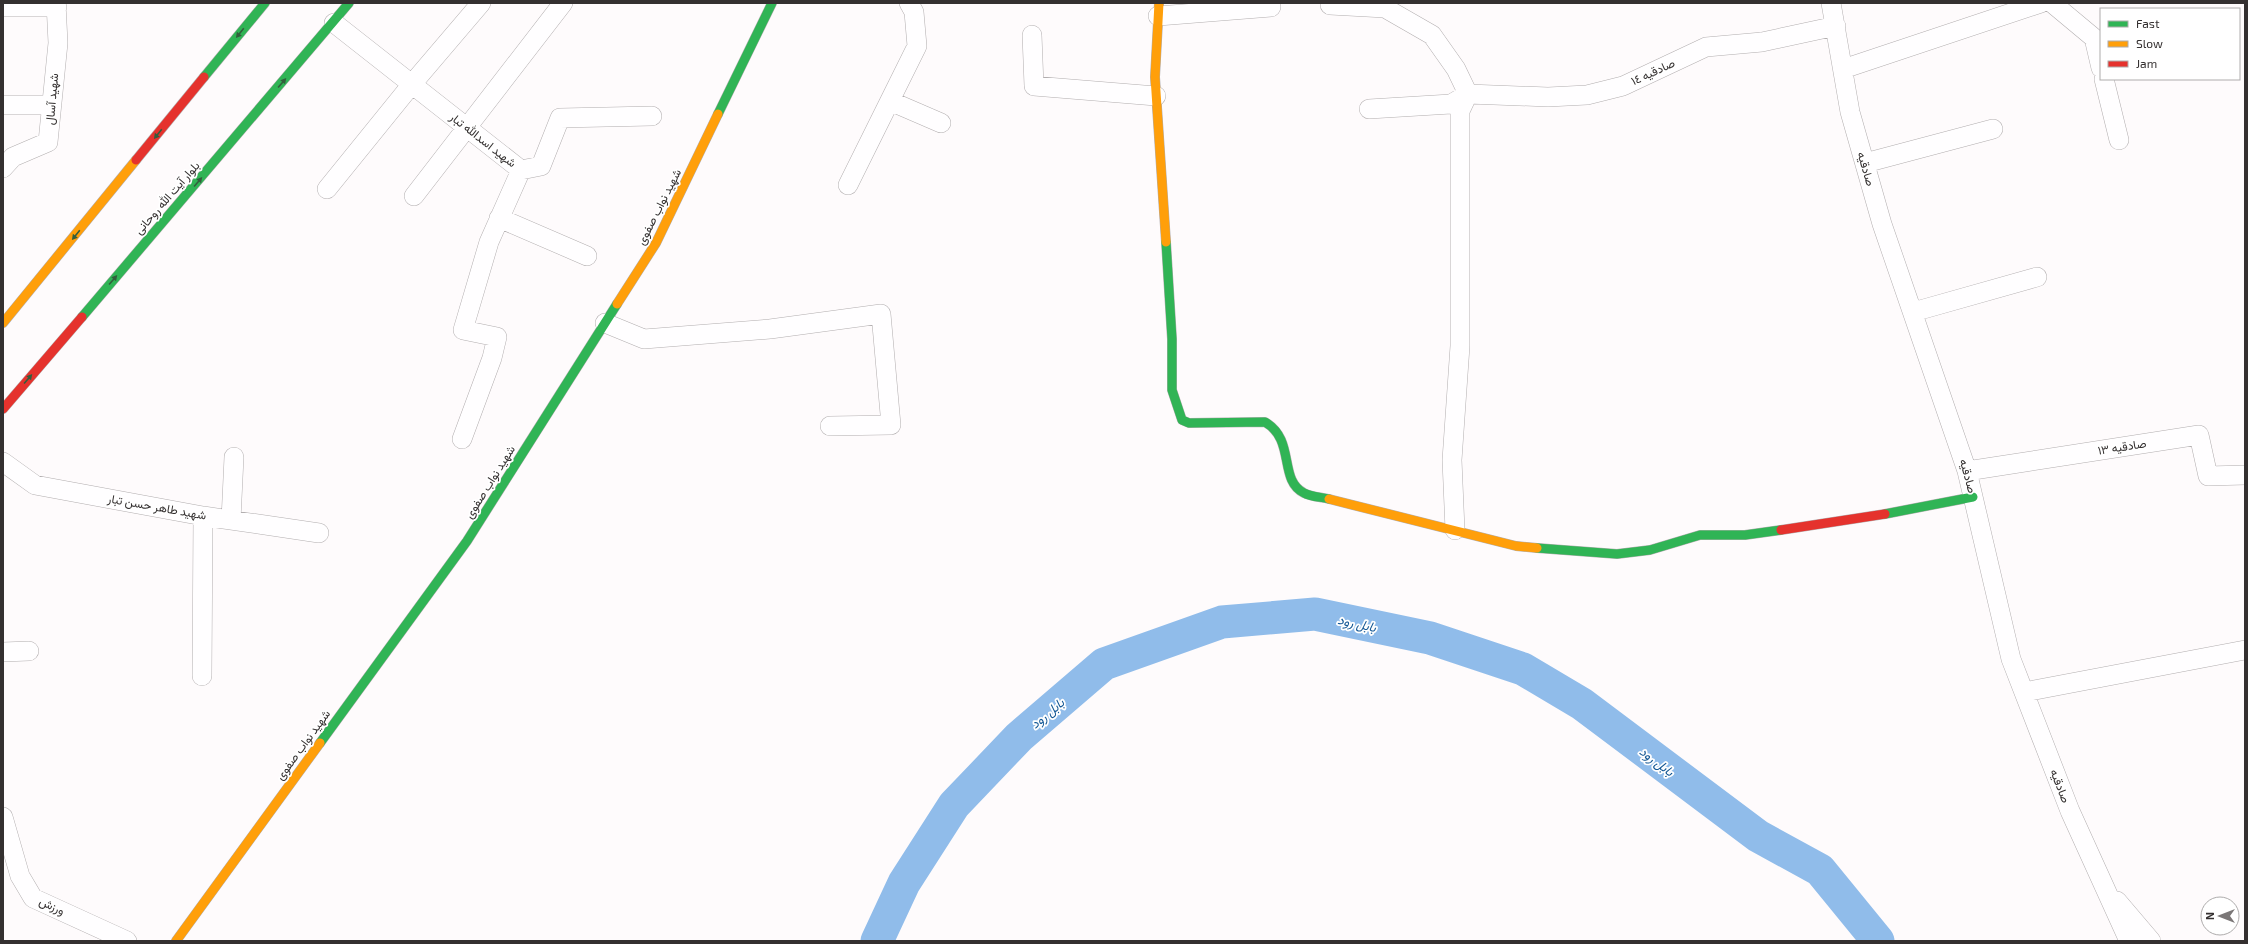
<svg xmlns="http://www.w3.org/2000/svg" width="2248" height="944" font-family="'Exo 2',Vazirmatn,sans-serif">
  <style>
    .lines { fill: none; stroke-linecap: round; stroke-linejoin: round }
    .river { stroke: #90bcea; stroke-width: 33 }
    .street-casing { stroke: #b2aeaf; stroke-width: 20 }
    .fast-casing { stroke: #b2aeaf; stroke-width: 10 }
    .slow-casing { stroke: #b2aeaf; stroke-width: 10 }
    .jam-casing { stroke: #b2aeaf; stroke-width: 10 }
    .street { stroke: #fffeff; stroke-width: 19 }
    .fast { stroke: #30b455; stroke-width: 9 }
    .slow { stroke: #ff9f0a; stroke-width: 9 }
    .jam { stroke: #e5322d; stroke-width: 9 }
    .oneway { fill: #335e3d }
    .labels { text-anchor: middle; stroke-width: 3.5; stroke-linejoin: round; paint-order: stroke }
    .street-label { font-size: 12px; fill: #343030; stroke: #fff }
    .water-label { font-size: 13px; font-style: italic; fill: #135794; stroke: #fff }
  </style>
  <rect width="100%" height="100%" fill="#fefbfc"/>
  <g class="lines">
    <path class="river" d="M 877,941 L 904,883 L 954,805 L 1019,737 L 1104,664 L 1222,622 L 1315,614 L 1430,638 L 1523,669 L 1582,704 L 1758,836 L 1820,870 L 1878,941"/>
    <defs>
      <path id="street" d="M 1831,3 L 1850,112 L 1882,224 L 1967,471 L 2011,659 L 2070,811 L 2129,941
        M 2052,3 L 2094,38 L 2101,68
        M 1330,5 L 1385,8 L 1432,35 L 1456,69 L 1468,94 L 1548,97 L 1587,95 L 1623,86 L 1706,47 L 1762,42 L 1836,26
        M 3,7 L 57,7
        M 1158,16 L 1271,7
        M 334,23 L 521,170 L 541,166 L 560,118 L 652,116
        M 1032,35 L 1034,86 L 1156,96
        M 1843,69 L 2041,3
        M 2104,79 L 2119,140
        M 890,101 L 941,123
        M 3,105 L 52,105
        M 1369,109 L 1451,104 L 1468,94 L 1460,111 L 1460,346 L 1452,460 L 1455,530
        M 1865,163 L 1993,129
        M 3,168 L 13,157 L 48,142 L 58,43 L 56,3
        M 848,185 L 917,46 L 914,12 L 909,3
        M 327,189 L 412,84 L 481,3
        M 414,196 L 563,3
        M 499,218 L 587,256
        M 1913,312 L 2037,277
        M 605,323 L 644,339 L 770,329 L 881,314 L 891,425 L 830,426
        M 462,439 L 492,358 L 497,337 L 463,330 L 489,242 L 521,170
        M 3,462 L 35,485 L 203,516 L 319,533
        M 1967,471 L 2199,435 L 2208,476 L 2245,475
        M 231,520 L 234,457
        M 3,652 L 29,651
        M 202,676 L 203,516
        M 2024,692 L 2245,650
        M 3,817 L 20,876 L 33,898 L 127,941
        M 2117,901 L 2151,941"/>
      <path id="fast" d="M 204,77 L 265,3
        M 718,114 L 772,3
        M 1166,242 L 1172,339 L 1172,390 L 1182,420 L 1189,423 L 1265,422 C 1296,440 1278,480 1304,493 C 1311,497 1321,497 1329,499
        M 82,317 L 349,3
        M 1885,514 L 1973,497
        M 1537,548 L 1617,554 L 1650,550 L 1700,535 L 1745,535 L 1781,530
        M 320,743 L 467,541 L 617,304"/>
      <path id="slow" d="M 1159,3 L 1155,77 L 1166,242
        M 617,304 L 656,243 L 718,114
        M 3,323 L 136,160
        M 1329,499 L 1516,546 L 1537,548
        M 176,941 L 320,743"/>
      <path id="jam" d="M 136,160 L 204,77
        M 3,409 L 82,317
        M 1781,530 L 1885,514"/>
    </defs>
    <use href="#street" class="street-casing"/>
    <use href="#fast" class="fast-casing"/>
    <use href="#slow" class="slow-casing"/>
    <use href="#jam" class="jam-casing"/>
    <use href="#street" class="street"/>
    <use href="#fast" class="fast"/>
    <use href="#slow" class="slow"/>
    <use href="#jam" class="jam"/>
  </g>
  <defs><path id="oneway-solid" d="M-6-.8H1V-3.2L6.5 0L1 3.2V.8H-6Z"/></defs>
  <g class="oneway">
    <use href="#oneway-solid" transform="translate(240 33) rotate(129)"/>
    <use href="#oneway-solid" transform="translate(282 83) rotate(-49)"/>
    <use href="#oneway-solid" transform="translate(158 134) rotate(129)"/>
    <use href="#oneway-solid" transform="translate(198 182) rotate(-49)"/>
    <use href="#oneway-solid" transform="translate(76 235) rotate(129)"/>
    <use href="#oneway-solid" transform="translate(113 280) rotate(-49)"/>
    <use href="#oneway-solid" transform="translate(28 379) rotate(-49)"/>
  </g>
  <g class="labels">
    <g class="street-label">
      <text transform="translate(1653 72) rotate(-25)" y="4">صادقيه ١٤</text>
      <text transform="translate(52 99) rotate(-85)" y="4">شهید آسال</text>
      <text transform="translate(483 140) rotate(38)" y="4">شهید اسدالله تبار</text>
      <text transform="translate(1866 169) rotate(74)" y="4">صادقیه</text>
      <text transform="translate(167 198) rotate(-49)" y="4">بلوار آیت الله روحانی</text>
      <text transform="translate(659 207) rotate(-63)" y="4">شهید نواب صفوی</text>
      <text transform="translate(2122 447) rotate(-9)" y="4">صادقیه ۱۳</text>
      <text transform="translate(1968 476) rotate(75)" y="4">صادقیه</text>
      <text transform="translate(490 482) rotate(-58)" y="4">شهید نواب صفوی</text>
      <text transform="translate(157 507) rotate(10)" y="4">شهید طاهر حسن تبار</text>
      <text transform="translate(303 745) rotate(-54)" y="4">شهید نواب صفوی</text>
      <text transform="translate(2060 786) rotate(69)" y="4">صادقیه</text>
      <text transform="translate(52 906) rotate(25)" y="4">ورزش</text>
    </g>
    <g class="water-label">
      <text transform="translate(1357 623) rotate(12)" y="5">بابل رود</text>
      <text transform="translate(1047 713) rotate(-40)" y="5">بابل رود</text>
      <text transform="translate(1657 761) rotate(37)" y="5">بابل رود</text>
    </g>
  </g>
  <rect width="2248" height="944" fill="none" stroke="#343030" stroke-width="8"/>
  <rect x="2100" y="8" width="140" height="72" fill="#ffffff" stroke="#aeacac"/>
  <rect x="2108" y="21" width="20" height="6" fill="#30b455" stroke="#aeacac"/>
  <text x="2136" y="28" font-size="12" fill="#343030">Fast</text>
  <rect x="2108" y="41" width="20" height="6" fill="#ff9f0a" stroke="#aeacac"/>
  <text x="2136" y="48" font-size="12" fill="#343030">Slow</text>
  <rect x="2108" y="61" width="20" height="6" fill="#e5322d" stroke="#aeacac"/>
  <text x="2136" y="68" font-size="12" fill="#343030">Jam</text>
  <g transform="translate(2220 916) rotate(270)"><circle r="19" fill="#ffffff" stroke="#aeacac"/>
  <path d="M0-3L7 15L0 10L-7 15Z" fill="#7b7777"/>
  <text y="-6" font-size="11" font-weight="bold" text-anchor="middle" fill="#343030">N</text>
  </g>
</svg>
